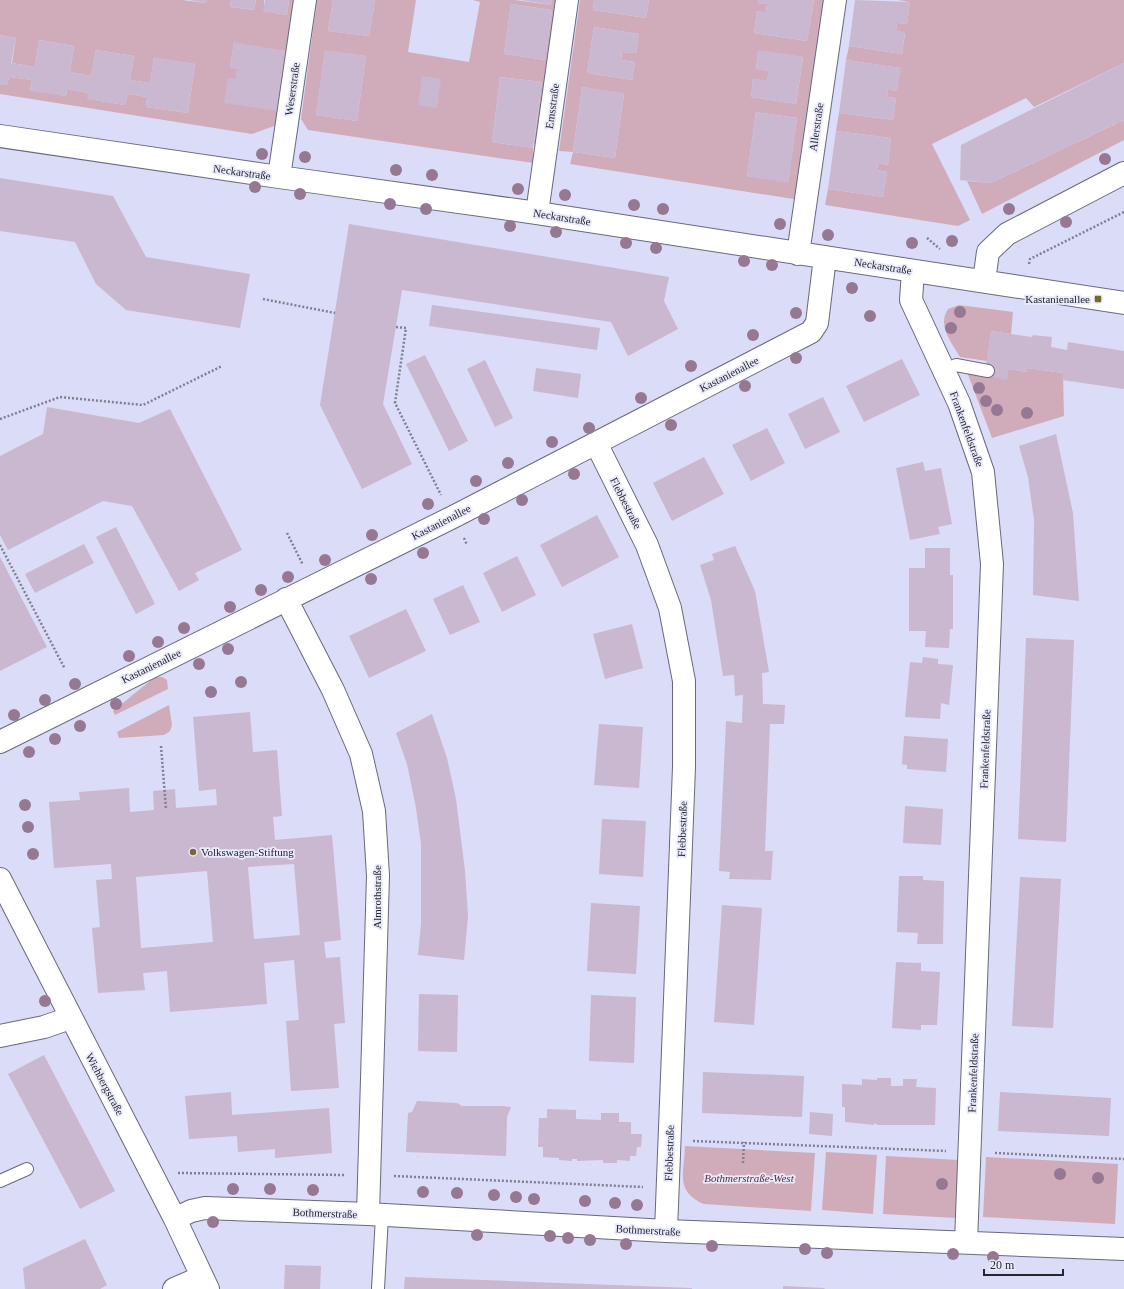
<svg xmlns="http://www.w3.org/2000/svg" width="1124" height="1289" font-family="Georgia,serif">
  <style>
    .green { fill: #d0acbb; fill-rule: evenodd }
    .building { fill: #c9b8cf; fill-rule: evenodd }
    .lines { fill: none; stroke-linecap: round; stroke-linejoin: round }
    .service-casing { stroke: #686880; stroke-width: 14 }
    .minor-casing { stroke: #686880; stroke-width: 24 }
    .path { stroke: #808092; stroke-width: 2.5; stroke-dasharray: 2 2; stroke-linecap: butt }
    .service { stroke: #fff; stroke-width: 12 }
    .minor { stroke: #fff; stroke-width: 22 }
    .tree { fill: #967893 }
    .poi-dot { fill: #786836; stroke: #e9eafb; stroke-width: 1.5 }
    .labels { text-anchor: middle; stroke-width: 3.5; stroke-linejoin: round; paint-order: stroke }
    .street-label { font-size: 11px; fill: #262630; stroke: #e9eafb }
    .poi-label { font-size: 11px; fill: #262630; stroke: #e9eafb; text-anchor: end }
    .park-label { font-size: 11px; font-style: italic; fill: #5e2742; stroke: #e9eafb }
  </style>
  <rect width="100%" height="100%" fill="#dbdcf7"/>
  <path class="green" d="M 0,0 L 182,0 L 206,3 L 207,0 L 231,0 L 230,7 L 254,10 L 256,0 L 264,0 L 264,11 L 287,15 L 289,0 L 298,0 L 277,125 L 252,134 L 0,94 L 0,84 L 7,85 L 9,77 L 32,80 L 30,90 L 66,96 L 67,89 L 88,93 L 88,99 L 125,105 L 128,94 L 147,97 L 146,107 L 188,113 L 195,64 L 154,58 L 150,83 L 130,80 L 134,56 L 96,50 L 91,76 L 70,72 L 74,46 L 39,40 L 35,67 L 12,63 L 16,38 L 0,35 ZM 234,43 L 285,51 L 277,111 L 237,69 L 230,67 Z
    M 317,0 L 333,0 L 328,31 L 369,36 L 375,0 L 416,0 L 408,52 L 469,62 L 480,2 L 473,0 L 515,0 L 551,5 L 552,0 L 562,0 L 542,145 L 534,144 L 542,82 L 500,77 L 492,142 L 533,148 L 533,163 L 308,130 L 301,119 ZM 511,4 L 552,10 L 545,60 L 504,54 ZM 325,51 L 366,56 L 357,121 L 316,115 Z
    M 580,0 L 594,0 L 593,10 L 646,18 L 649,0 L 759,0 L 758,3 L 767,4 L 766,13 L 757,11 L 754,33 L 807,41 L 814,0 L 835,0 L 806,201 L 570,164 L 573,152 L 559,151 ZM 594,27 L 639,34 L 636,53 L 622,52 L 621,60 L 635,62 L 632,80 L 587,73 ZM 758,51 L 803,57 L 796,104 L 751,97 L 753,79 L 767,81 L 769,71 L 756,69 ZM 582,87 L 624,94 L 615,158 L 573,152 ZM 756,112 L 797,118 L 788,182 L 747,176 Z
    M 898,0 L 1124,0 L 1124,63 L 1034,107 L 1026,98 L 932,144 L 970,220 L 958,226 L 825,205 L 828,189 L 883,197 L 887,172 L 877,170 L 878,163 L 888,165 L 891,138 L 836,131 L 839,113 L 893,120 L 896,98 L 887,97 L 888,89 L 897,91 L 900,68 L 846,60 L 849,46 L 902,54 L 905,33 L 896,31 L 897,23 L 907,24 L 910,2 Z
    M 1124,120 L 1124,140 L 982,214 L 967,181 L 991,183 Z
    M 959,305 L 1013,312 L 1011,334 L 991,331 L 987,361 L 960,357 C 951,341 937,326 948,309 Z
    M 1027,368 L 1063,373 L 1064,416 L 992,438 L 967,372 L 1009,369 L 1026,372 Z
    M 155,677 L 162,677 L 167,680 L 168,689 L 115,715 L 113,711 Z
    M 169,705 L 172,725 L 170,731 L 164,735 L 119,738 L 117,732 Z
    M 685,1146 L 815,1153 L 811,1211 L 704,1204 C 675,1191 684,1174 685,1146 Z
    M 826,1152 L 877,1155 L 873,1214 L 822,1210 Z
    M 886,1156 L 959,1160 L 956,1218 L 883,1214 Z
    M 986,1157 L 1118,1164 L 1115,1224 L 983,1217 Z"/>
  <path class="building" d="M 189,0 L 207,0 L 206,3 Z
    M 231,0 L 256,0 L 254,10 L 230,7 Z
    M 265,0 L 289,0 L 287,15 L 263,11 Z
    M 333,0 L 375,0 L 369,36 L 328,31 Z
    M 521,0 L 552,0 L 551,5 Z
    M 594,0 L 649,0 L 646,18 L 593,10 Z
    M 759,0 L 814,0 L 807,41 L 754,33 L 757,11 L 766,13 L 767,4 L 758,3 Z
    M 855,0 L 910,2 L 907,24 L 897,23 L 896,31 L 905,32 L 902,54 L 849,46 Z
    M 511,4 L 552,10 L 545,60 L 504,54 Z
    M 594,27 L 639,34 L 636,53 L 622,52 L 621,56 L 621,60 L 635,62 L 632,80 L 587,73 Z
    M 0,35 L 16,38 L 11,63 L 35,67 L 39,40 L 74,46 L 70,72 L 91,76 L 96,50 L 134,56 L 130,80 L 150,83 L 154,57 L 195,64 L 188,113 L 146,107 L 147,97 L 128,94 L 125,105 L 87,99 L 88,93 L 67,89 L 66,96 L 30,91 L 32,80 L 9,77 L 7,85 L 0,84 Z
    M 234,42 L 285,51 L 277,111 L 224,103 L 228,78 L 235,79 L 237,69 L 230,67 Z
    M 325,50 L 366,56 L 357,121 L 316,115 Z
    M 758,50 L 803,57 L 796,104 L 751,97 L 753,78 L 767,81 L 769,71 L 756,70 Z
    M 846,60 L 901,68 L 897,91 L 888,89 L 887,97 L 896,98 L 893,120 L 839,113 Z
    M 1124,63 L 1124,120 L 991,183 L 960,180 L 961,145 Z
    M 422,76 L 441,79 L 437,108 L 418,105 Z
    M 500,77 L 542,82 L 533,148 L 492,142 Z
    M 582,87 L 624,93 L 615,158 L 573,152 Z
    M 756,112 L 797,118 L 788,183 L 747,176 Z
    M 836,131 L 891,138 L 888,165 L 878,163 L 877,167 L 877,170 L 887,172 L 883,197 L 828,189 Z
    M 0,178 L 113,196 L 146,257 L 250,274 L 240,328 L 126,310 L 96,284 L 75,242 L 0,231 Z
    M 349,224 L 669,277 L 664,301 L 678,329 L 628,356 L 611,322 L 402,290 L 383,404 L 412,464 L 362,489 L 320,405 Z
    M 432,305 L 600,328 L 597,350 L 429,326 Z
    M 991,331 L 1032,337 L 1033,335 L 1052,337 L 1051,347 L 1067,350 L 1068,342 L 1124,351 L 1124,389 L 1062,380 L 1063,373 L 1027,368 L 1026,372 L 1009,369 L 1007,380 L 987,376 L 986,365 Z
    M 425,355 L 468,441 L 449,451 L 406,364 Z
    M 902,359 L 920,395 L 864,422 L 846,386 Z
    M 485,360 L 513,418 L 495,427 L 467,369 Z
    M 536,368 L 581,374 L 578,398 L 533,391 Z
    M 823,397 L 840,432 L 805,449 L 788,414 Z
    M 47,407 L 139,423 L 170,409 L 242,550 L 195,573 L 199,580 L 179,591 L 132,506 L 103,501 L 8,550 L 0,535 L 0,456 L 43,434 Z
    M 767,428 L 785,463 L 751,481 L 732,445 Z
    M 1056,434 L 1073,513 L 1079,601 L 1033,595 L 1034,520 L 1028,477 L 1019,446 Z
    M 704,457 L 724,494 L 672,521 L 653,483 Z
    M 923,462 L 925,471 L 941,468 L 952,524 L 938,527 L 940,534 L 910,540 L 896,468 Z
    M 597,515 L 619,557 L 562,587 L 540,545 Z
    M 116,527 L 155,604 L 136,614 L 96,537 Z
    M 84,544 L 94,563 L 35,593 L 25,574 Z
    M 735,546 L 755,591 L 769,672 L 762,673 L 763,704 L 785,705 L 784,724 L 770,724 L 765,851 L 773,851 L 771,880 L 729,879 L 730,872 L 719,871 L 726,721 L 742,723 L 743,695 L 735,696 L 734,675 L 723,676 L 711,600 L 700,565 L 714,560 L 712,554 Z
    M 925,548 L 950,548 L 950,575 L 953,575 L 953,629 L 950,629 L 949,648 L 925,647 L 926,631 L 909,631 L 909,568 L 925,568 Z
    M 517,556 L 536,595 L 502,612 L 483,573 Z
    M 0,557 L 47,647 L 0,671 Z
    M 463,585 L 480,622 L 450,635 L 433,599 Z
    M 406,609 L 426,651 L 369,678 L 349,636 Z
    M 632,624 L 643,668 L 605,679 L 593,634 Z
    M 1026,638 L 1074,640 L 1066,842 L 1018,839 Z
    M 923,657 L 938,659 L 938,664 L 953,665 L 949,705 L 941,703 L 940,719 L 905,717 L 910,662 L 922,663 Z
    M 250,712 L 253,752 L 277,750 L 282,816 L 273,817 L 275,840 L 332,835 L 341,940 L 324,942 L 326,958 L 340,957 L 345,1023 L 334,1024 L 339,1088 L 291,1091 L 286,1021 L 299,1020 L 294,960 L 264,963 L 267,1004 L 170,1012 L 167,971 L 143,973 L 145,990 L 98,993 L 92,928 L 100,927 L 96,880 L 112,879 L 111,864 L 54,868 L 49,802 L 80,800 L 79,792 L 129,788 L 130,812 L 154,810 L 153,791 L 175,789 L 176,808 L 217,805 L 216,789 L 199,791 L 193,717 ZM 294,864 L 300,935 L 254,939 L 248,867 ZM 207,871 L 213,942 L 141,948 L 136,877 Z
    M 432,714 L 447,758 L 456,799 L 465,871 L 468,916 L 464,960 L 418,955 L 421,924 L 421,844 L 416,808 L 407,764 L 396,733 Z
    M 599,724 L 643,727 L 639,788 L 594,785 Z
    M 904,736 L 948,739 L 946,772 L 907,769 L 907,765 L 902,764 Z
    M 905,806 L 943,809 L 941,845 L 903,843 Z
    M 602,819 L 646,821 L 643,877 L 599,874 Z
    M 899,876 L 923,876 L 923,880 L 944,881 L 943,944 L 917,944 L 918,933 L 897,932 Z
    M 1020,877 L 1061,879 L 1053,1028 L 1012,1026 Z
    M 591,903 L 640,906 L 636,974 L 587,971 Z
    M 722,905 L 762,908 L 754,1025 L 714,1022 Z
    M 896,962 L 921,963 L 921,971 L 940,972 L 937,1025 L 921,1025 L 921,1030 L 892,1028 Z
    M 419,994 L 458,995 L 457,1052 L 418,1051 Z
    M 591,995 L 636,997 L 634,1063 L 589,1061 Z
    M 44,1055 L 115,1191 L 80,1209 L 8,1074 Z
    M 703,1072 L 804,1076 L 802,1117 L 702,1113 Z
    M 877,1078 L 891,1078 L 891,1086 L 903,1086 L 903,1079 L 917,1079 L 916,1087 L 936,1088 L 935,1125 L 878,1125 L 874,1123 L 874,1125 L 845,1122 L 845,1107 L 842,1107 L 842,1084 L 862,1085 L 862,1079 L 877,1080 Z
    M 231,1092 L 232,1115 L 329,1108 L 332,1153 L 275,1158 L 275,1149 L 238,1152 L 237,1136 L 189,1139 L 185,1096 Z
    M 1000,1092 L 1111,1098 L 1109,1136 L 998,1131 Z
    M 417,1101 L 457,1103 L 462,1106 L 502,1106 L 511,1107 L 507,1117 L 506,1156 L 406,1152 L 408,1113 L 412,1112 Z
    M 547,1109 L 576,1110 L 576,1119 L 601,1120 L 601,1113 L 619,1113 L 619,1122 L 631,1122 L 631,1134 L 642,1134 L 641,1147 L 637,1147 L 636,1156 L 630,1156 L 630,1161 L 617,1160 L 617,1163 L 603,1163 L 603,1160 L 577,1161 L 577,1159 L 572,1159 L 572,1161 L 559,1160 L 559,1158 L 543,1157 L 543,1147 L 538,1147 L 539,1118 L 547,1118 Z
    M 810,1112 L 833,1114 L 832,1136 L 809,1134 Z
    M 85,1239 L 107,1285 L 100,1289 L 25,1289 L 23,1268 Z
    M 285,1265 L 321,1266 L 320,1289 L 284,1289 Z
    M 405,1277 L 692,1288 L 692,1289 L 404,1289 Z
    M 783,1286 L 825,1288 L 824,1289 L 783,1289 Z"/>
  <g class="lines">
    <defs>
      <path id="service" d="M 945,370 L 956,365 L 988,371
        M 0,1181 L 27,1169
        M 378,1289 L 382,1216"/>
      <path id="minor" d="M 0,136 L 279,177 L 537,213 L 1124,303
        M 279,177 L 305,0
        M 537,213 L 567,0
        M 798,254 L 835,0
        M 913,271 L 911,300 L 959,403 L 983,472 L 992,564 L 966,1242
        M 984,281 L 988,252 L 1007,234 L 1124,173
        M 596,443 L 647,545 L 670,608 L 684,681 L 684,767 L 666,1231
        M 286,599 L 333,690 L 361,754 L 374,811 L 378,876 L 368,1214
        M 0,742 L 453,517 L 811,332 L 817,323 L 825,257
        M 0,879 L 175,1219 L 208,1289
        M 0,1036 L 44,1027 L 70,1018
        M 175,1219 L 191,1211 L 205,1208 L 368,1214 L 666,1231 L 1124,1249
        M 174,1289 L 202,1277"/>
    </defs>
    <use href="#service" class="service-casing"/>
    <use href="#minor" class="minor-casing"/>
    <path class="path" d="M 927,238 L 940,249
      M 1029,264 L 1030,259 L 1124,212
      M 263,299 L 335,313
      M 396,327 L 406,328 L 395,403 L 441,495
      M 0,419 L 60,397 L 143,405 L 222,366
      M 287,533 L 303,565
      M 464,538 L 467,545
      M 0,545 L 65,669
      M 161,746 L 166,809
      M 693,1141 L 946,1151
      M 995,1153 L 1124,1159
      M 743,1163 L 744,1142
      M 178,1173 L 345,1175
      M 394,1176 L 643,1187"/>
    <use href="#service" class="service"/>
    <use href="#minor" class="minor"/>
  </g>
  <g class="tree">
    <circle cx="262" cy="154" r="6"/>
    <circle cx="305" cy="157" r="6"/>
    <circle cx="1105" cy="159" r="6"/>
    <circle cx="396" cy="170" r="6"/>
    <circle cx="432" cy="175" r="6"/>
    <circle cx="255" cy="187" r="6"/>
    <circle cx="518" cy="189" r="6"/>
    <circle cx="300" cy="194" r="6"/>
    <circle cx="565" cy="195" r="6"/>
    <circle cx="390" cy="204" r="6"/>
    <circle cx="634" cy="205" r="6"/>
    <circle cx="426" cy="209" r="6"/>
    <circle cx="663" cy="209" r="6"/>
    <circle cx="1009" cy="209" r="6"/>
    <circle cx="1066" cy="222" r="6"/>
    <circle cx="780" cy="224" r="6"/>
    <circle cx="510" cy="226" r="6"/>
    <circle cx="556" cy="232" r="6"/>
    <circle cx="828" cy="235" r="6"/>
    <circle cx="952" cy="241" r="6"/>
    <circle cx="626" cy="243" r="6"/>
    <circle cx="912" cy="243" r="6"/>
    <circle cx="656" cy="248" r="6"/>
    <circle cx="744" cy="261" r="6"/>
    <circle cx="772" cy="265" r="6"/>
    <circle cx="852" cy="288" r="6"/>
    <circle cx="960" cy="312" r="6"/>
    <circle cx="796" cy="313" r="6"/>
    <circle cx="870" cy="316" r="6"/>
    <circle cx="951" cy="328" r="6"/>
    <circle cx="753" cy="335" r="6"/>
    <circle cx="796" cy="358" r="6"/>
    <circle cx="691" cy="366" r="6"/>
    <circle cx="745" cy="386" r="6"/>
    <circle cx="979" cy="388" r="6"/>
    <circle cx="641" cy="398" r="6"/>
    <circle cx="986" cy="401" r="6"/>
    <circle cx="997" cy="410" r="6"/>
    <circle cx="1027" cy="413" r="6"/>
    <circle cx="671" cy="425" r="6"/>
    <circle cx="589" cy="428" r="6"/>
    <circle cx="552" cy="442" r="6"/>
    <circle cx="508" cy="463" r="6"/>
    <circle cx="574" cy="474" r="6"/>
    <circle cx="476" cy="481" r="6"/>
    <circle cx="522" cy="500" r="6"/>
    <circle cx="428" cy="504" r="6"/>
    <circle cx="484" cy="519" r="6"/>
    <circle cx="372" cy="535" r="6"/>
    <circle cx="423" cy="553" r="6"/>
    <circle cx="325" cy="560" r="6"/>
    <circle cx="288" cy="577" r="6"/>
    <circle cx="371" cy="579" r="6"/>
    <circle cx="261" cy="590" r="6"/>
    <circle cx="230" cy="607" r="6"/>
    <circle cx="184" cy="628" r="6"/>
    <circle cx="158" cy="642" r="6"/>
    <circle cx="228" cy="649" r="6"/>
    <circle cx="129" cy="656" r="6"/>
    <circle cx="199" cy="664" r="6"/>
    <circle cx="241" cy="682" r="6"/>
    <circle cx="75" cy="684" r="6"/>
    <circle cx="211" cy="692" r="6"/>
    <circle cx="45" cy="700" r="6"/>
    <circle cx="116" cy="704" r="6"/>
    <circle cx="14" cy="715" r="6"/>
    <circle cx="80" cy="726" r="6"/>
    <circle cx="55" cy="739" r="6"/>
    <circle cx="29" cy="752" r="6"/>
    <circle cx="25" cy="805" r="6"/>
    <circle cx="28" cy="827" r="6"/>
    <circle cx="33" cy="854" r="6"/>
    <circle cx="45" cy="1001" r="6"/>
    <circle cx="1060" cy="1174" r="6"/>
    <circle cx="1098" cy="1178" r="6"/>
    <circle cx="942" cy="1184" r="6"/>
    <circle cx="233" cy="1189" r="6"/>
    <circle cx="270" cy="1189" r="6"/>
    <circle cx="313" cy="1190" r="6"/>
    <circle cx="423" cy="1192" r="6"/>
    <circle cx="457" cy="1193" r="6"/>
    <circle cx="494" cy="1195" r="6"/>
    <circle cx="516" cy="1197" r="6"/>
    <circle cx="534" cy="1199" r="6"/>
    <circle cx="585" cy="1201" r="6"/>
    <circle cx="615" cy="1203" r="6"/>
    <circle cx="637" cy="1205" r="6"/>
    <circle cx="213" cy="1222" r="6"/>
    <circle cx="477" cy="1235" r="6"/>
    <circle cx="550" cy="1236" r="6"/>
    <circle cx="568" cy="1238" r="6"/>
    <circle cx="590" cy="1240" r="6"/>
    <circle cx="626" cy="1244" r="6"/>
    <circle cx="712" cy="1246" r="6"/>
    <circle cx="805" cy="1249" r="6"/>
    <circle cx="827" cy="1253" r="6"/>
    <circle cx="953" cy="1254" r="6"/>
    <circle cx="993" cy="1257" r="6"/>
  </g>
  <g class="poi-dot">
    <rect x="1094" y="295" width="8" height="8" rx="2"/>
    <circle cx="193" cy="852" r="4"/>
  </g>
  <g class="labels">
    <g class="street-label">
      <text transform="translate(292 89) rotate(-82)" y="4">Weserstraße</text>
      <text transform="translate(552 106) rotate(-82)" y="4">Emsstraße</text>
      <text transform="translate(816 127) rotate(-82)" y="4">Allerstraße</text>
      <text transform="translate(242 172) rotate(8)" y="4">Neckarstraße</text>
      <text transform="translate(562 217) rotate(9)" y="4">Neckarstraße</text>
      <text transform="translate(883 266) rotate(9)" y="4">Neckarstraße</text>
      <text transform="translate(729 374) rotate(-27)" y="4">Kastanienallee</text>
      <text transform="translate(967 429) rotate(70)" y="4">Frankenfeldstraße</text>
      <text transform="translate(626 503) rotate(63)" y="4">Flebbestraße</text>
      <text transform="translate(441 522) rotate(-27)" y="4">Kastanienallee</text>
      <text transform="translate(151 666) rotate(-26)" y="4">Kastanienallee</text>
      <text transform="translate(985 749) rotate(-88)" y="4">Frankenfeldstraße</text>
      <text transform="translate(682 829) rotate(-88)" y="4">Flebbestraße</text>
      <text transform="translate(377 897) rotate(-90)" y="4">Almrothstraße</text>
      <text transform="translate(973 1073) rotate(-88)" y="4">Frankenfeldstraße</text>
      <text transform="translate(105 1084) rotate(62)" y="4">Wiehbergstraße</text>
      <text transform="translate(669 1153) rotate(-88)" y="4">Flebbestraße</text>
      <text transform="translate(325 1213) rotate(2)" y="4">Bothmerstraße</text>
      <text transform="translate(648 1230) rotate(3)" y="4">Bothmerstraße</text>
    </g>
    <g class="poi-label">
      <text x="1090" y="303">Kastanienallee</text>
      <text x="201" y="856" text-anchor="start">Volkswagen-Stiftung</text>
    </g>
    <g class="park-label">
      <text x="749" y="1182">Bothmerstraße-West</text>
    </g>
  </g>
  <path d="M984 1269v6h79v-6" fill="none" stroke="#262630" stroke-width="2"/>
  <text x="990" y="1269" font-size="12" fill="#262630" stroke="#e9eafb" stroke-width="3" paint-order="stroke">20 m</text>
</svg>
